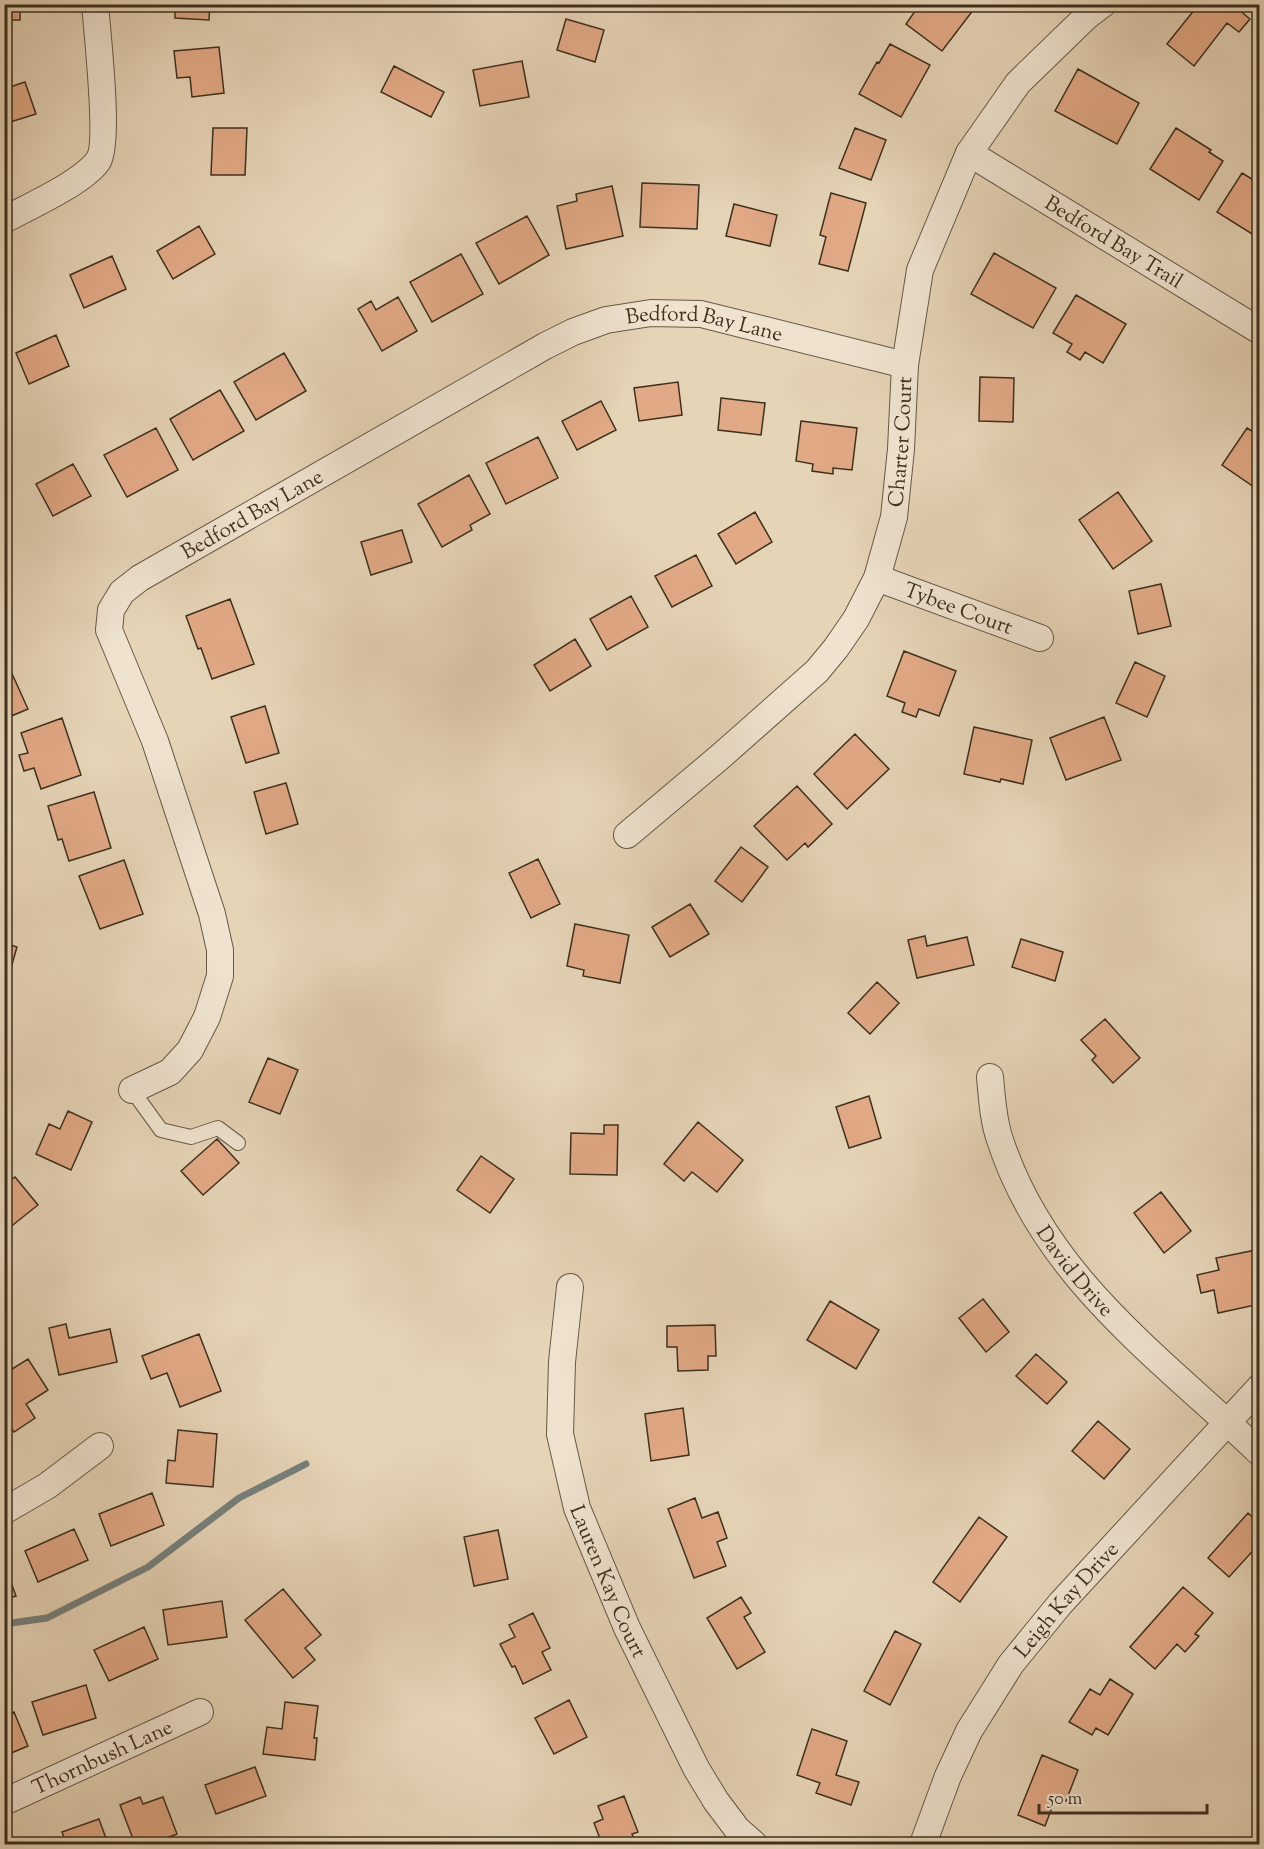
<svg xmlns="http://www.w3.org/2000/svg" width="1264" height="1849" font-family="'Sorts Mill Goudy',serif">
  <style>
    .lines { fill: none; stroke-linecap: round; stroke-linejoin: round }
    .stream { stroke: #76807c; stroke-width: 7 }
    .building { fill: #e2a986; stroke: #3d301f; stroke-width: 1.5 }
    .lane-casing { stroke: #675945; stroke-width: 16 }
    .street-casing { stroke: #675945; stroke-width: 28 }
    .lane { stroke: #efe3d0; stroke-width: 14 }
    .street { stroke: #efe3d0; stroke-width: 26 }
    .labels { text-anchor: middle; stroke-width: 5; stroke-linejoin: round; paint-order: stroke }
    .street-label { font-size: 21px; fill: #3d301f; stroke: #efe3d0 }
  </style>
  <rect width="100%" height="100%" fill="#e6d4b7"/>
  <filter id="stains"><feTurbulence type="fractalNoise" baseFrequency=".00333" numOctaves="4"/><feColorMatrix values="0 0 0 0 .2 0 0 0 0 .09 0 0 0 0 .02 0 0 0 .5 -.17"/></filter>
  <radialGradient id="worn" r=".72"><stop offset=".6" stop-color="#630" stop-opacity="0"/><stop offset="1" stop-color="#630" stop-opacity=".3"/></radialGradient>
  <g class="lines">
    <path class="stream" d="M 4,1624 L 47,1618 L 148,1567 L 239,1498 L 306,1464"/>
  </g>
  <path class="building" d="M 4,4 L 20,4 L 20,20 L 4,20 Z
    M 175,4 L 210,4 L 209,20 L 175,18 Z
    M 920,4 L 976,4 L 977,5 L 942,51 L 906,24 Z
    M 1199,4 L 1232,4 L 1250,19 L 1239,32 L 1227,23 L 1194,66 L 1167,44 Z
    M 566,19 L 604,30 L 595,62 L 557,50 Z
    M 890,44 L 930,65 L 901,117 L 859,94 L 877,62 L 879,63 Z
    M 219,47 L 224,93 L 192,97 L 190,77 L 177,78 L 174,51 Z
    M 522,61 L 529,97 L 480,106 L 473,70 Z
    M 394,66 L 444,92 L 431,117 L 381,92 Z
    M 1078,69 L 1139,103 L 1117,144 L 1055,111 Z
    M 25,82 L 36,114 L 4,124 L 4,89 Z
    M 213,128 L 247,128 L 245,175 L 211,175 Z
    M 855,128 L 886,140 L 871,180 L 839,168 Z
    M 1176,128 L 1211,150 L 1209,152 L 1223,161 L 1199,200 L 1150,169 Z
    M 1242,173 L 1260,184 L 1260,239 L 1217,212 Z
    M 642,183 L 699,185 L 697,229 L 640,227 Z
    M 612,186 L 623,236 L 566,249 L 557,206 L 577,201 L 576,194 Z
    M 831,193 L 866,203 L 848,271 L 819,264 L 826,237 L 820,235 Z
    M 734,204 L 777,215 L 770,246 L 726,236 Z
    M 527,216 L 549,255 L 499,284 L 476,243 Z
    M 199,226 L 215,254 L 173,279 L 157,251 Z
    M 994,253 L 1056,288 L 1033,328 L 971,294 Z
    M 461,254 L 483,294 L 432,322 L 410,282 Z
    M 112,256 L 126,289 L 84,308 L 70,275 Z
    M 1076,295 L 1126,324 L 1103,363 L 1085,352 L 1080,360 L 1067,352 L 1072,344 L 1053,333 Z
    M 398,297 L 417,331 L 382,351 L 358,309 L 371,301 L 376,310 Z
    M 56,335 L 69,366 L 29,384 L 16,353 Z
    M 284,353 L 306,391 L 256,420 L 234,382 Z
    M 980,377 L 1014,378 L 1013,422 L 979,421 Z
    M 678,382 L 682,415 L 639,421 L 634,388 Z
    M 220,390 L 244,431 L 193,460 L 170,419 Z
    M 721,398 L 765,403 L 761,435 L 718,430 Z
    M 601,401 L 616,430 L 577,450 L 562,421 Z
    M 801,421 L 857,428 L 852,470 L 833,468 L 833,474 L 812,471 L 813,464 L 796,461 Z
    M 156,428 L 178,470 L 127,497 L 104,455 Z
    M 1247,428 L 1260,436 L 1260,491 L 1222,465 Z
    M 538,437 L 558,478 L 506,504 L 486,463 Z
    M 73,464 L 91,496 L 53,516 L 36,484 Z
    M 469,475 L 490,514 L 470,525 L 472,530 L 442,547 L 418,504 Z
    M 1118,492 L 1152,541 L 1113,569 L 1079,520 Z
    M 755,512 L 772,542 L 736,564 L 718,534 Z
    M 402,530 L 412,562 L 371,575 L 361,542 Z
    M 4,531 L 11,532 L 4,554 Z
    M 696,555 L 712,586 L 672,607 L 655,576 Z
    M 1161,584 L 1171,626 L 1138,634 L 1129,591 Z
    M 631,596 L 648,627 L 607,650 L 590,619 Z
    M 230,599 L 254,664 L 212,679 L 201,648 L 198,649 L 186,616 Z
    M 575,639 L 591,666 L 550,691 L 534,665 Z
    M 904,651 L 956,671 L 939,716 L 919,709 L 916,717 L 902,712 L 905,703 L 887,696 Z
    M 4,656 L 28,709 L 4,719 Z
    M 1135,662 L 1165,676 L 1147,717 L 1116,703 Z
    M 265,706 L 279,753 L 246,763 L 231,717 Z
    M 1104,717 L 1121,760 L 1066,780 L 1050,738 Z
    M 62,718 L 81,775 L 41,789 L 34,768 L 24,771 L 19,755 L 28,753 L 21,733 Z
    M 974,727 L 1032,740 L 1023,784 L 1001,779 L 1000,782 L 964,774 Z
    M 855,734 L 889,769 L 847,809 L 814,774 Z
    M 286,783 L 298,824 L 266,834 L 254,792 Z
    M 797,786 L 832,824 L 808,847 L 805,843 L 787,860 L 754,826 Z
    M 94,792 L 111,848 L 69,861 L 62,839 L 58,840 L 48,806 Z
    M 741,847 L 768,867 L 742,902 L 715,881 Z
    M 538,859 L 560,904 L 531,918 L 509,873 Z
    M 124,860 L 143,914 L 100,929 L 79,876 Z
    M 690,904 L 709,934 L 670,957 L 652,927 Z
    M 575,924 L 629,935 L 620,983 L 583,976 L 584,970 L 567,966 Z
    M 925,936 L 927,946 L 967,937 L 974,965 L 917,978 L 908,940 Z
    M 1021,939 L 1063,952 L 1055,981 L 1012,967 Z
    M 4,943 L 17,947 L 4,992 Z
    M 877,982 L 899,1003 L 870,1034 L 848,1013 Z
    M 1105,1019 L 1140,1058 L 1113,1083 L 1092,1060 L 1096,1056 L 1081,1040 Z
    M 268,1058 L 298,1070 L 280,1114 L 249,1102 Z
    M 869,1096 L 881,1138 L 849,1148 L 836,1107 Z
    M 68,1111 L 92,1122 L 71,1170 L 36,1154 L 49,1124 L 60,1129 Z
    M 698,1122 L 743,1160 L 717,1192 L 692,1172 L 684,1181 L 664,1164 Z
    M 604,1125 L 618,1125 L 617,1175 L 570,1174 L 571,1133 L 604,1134 Z
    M 217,1139 L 239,1163 L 203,1195 L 181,1171 Z
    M 481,1156 L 514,1179 L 490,1213 L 457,1190 Z
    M 15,1177 L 38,1205 L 4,1232 L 4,1185 Z
    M 1161,1192 L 1191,1231 L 1164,1253 L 1134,1213 Z
    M 1256,1250 L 1260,1267 L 1260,1304 L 1218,1313 L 1214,1290 L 1201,1293 L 1197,1275 L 1219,1270 L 1216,1258 Z
    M 983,1299 L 1009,1332 L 986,1352 L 959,1318 Z
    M 830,1301 L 879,1330 L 856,1369 L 807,1340 Z
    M 66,1324 L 69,1338 L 110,1329 L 117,1362 L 59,1375 L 49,1328 Z
    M 715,1325 L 716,1356 L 708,1356 L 708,1370 L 678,1371 L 677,1347 L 667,1347 L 667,1326 Z
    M 199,1334 L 221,1391 L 180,1407 L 167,1373 L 151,1379 L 142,1356 Z
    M 1036,1354 L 1067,1382 L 1047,1404 L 1016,1376 Z
    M 28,1359 L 48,1390 L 26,1404 L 35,1418 L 14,1432 L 4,1418 L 4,1374 Z
    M 683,1408 L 689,1455 L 651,1461 L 645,1414 Z
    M 1098,1421 L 1130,1449 L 1104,1479 L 1072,1451 Z
    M 178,1430 L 217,1434 L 213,1487 L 166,1483 L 168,1460 L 175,1461 Z
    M 152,1493 L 164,1525 L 111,1546 L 99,1514 Z
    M 695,1498 L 702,1518 L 718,1512 L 727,1538 L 717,1542 L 726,1566 L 694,1578 L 668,1509 Z
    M 1248,1513 L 1260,1524 L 1260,1543 L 1229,1577 L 1208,1558 Z
    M 979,1517 L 1007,1537 L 960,1602 L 933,1582 Z
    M 74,1529 L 88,1560 L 38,1582 L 25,1551 Z
    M 498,1530 L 508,1579 L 474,1586 L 464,1537 Z
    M 4,1563 L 16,1596 L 4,1600 Z
    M 1183,1587 L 1213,1613 L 1195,1634 L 1199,1636 L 1185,1652 L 1177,1644 L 1155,1669 L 1130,1647 Z
    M 283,1589 L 321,1635 L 305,1648 L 315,1660 L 293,1678 L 245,1620 Z
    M 741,1597 L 751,1613 L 744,1617 L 765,1652 L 737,1669 L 707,1618 Z
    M 222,1601 L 227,1637 L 168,1645 L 163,1610 Z
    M 533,1613 L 550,1648 L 542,1652 L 551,1670 L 523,1684 L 515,1666 L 512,1667 L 500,1644 L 515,1637 L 509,1625 Z
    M 144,1627 L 158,1659 L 109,1681 L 94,1650 Z
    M 895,1631 L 921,1644 L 890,1705 L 864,1691 Z
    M 1110,1679 L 1133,1694 L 1108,1735 L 1096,1728 L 1092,1735 L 1069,1722 L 1090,1689 L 1100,1695 Z
    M 86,1685 L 96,1718 L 43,1735 L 32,1702 Z
    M 569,1700 L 587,1737 L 554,1754 L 535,1718 Z
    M 285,1702 L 318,1706 L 314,1738 L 317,1738 L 315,1760 L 263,1754 L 267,1727 L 282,1729 Z
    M 14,1712 L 28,1746 L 4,1756 L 4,1716 Z
    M 812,1729 L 847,1741 L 836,1775 L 859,1782 L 851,1805 L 816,1793 L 820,1783 L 797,1775 Z
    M 1042,1755 L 1078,1770 L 1066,1801 L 1056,1797 L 1045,1826 L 1018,1815 Z
    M 255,1767 L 266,1796 L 216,1814 L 205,1785 Z
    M 624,1796 L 638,1832 L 632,1834 L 636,1844 L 602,1844 L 594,1823 L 603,1819 L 598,1806 Z
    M 140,1797 L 143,1804 L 163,1797 L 177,1834 L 151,1844 L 135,1844 L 120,1805 Z
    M 99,1819 L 108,1844 L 66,1844 L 62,1832 Z"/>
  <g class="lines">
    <defs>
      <path id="lane" d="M 132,1090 L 161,1130 L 191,1137 L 218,1128 L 238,1143"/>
      <g id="street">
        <path id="s1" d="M 969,153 L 1260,331"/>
        <path d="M 4,220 C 30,206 82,183 98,161 C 110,144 97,31 95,4"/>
        <path id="s2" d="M 877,578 L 1040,638"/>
        <path id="s3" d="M 627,835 L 721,756 L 817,671 L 836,648 L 856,619 L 877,578 L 894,517 L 901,449 L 905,365 L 920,270 L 969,153 L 1018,83 L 1086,17 L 1103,4"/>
        <path id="s4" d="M 990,1077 C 992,1098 993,1120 1000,1140 C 1045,1278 1160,1357 1260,1453"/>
        <path id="s5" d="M 132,1090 L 170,1072 L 190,1050 L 207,1017 L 220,976 L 220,950 L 212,914 L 155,741 L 109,630 L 111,610 L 122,592 L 140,578 L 545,346 L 573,332 L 606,320 L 651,313 L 701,314 L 905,365"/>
        <path id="s6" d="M 570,1287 L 562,1362 L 560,1434 L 577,1508 L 627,1628 L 696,1768 L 716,1801 L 737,1829 L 754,1844"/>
        <path d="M 4,1511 L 47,1486 L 100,1446"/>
        <path id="s7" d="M 4,1802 L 200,1712"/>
        <path id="s8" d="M 923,1844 L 948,1776 L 969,1731 L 1011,1664 L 1060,1604 L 1260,1387"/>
      </g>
    </defs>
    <use href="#lane" class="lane-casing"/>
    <use href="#street" class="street-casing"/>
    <use href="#lane" class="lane"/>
    <use href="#street" class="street"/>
  </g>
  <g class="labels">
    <g class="street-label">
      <text dy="7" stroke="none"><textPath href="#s1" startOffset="170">Bedford Bay Trail</textPath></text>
      <text dy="7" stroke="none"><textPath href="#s5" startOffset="1214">Bedford Bay Lane</textPath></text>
      <text dy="7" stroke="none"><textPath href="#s3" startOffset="501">Charter Court</textPath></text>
      <text dy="7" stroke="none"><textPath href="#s5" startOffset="710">Bedford Bay Lane</textPath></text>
      <text dy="7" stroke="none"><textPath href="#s2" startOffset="87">Tybee Court</textPath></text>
      <text dy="7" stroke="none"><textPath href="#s4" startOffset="216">David Drive</textPath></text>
      <text dy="7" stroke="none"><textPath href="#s6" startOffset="303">Lauren Kay Court</textPath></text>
      <text dy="7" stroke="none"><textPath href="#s8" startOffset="286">Leigh Kay Drive</textPath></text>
      <text dy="7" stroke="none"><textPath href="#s7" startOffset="108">Thornbush Lane</textPath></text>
    </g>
  </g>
  <rect width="1264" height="1849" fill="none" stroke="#e6d4b7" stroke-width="24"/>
  <rect x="6" y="6" width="1252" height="1837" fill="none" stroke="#3d301f" stroke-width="3"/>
  <rect x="12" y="12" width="1240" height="1825" fill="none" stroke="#3d301f" stroke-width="1.5"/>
  <path d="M1039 1804v9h168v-9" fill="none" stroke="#3d301f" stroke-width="3"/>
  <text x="1048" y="1804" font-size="18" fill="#3d301f" stroke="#efe3d0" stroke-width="4.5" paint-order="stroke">50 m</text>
  <rect width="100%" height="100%" filter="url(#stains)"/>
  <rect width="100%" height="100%" fill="url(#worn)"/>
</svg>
